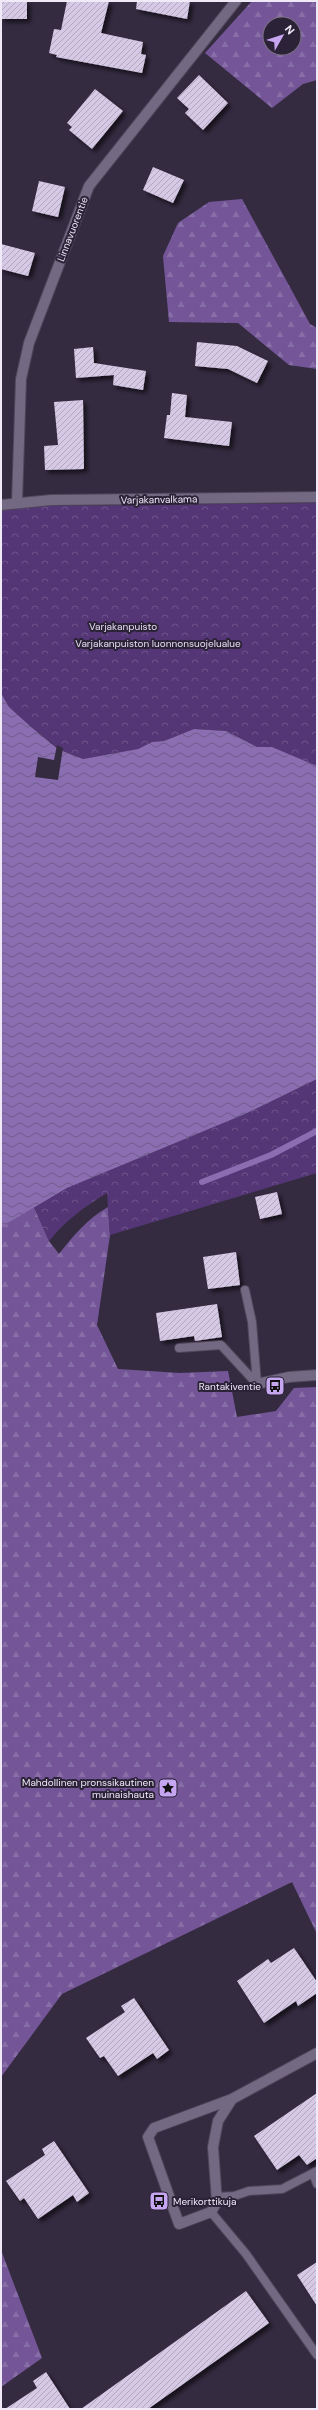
<svg xmlns="http://www.w3.org/2000/svg" width="318" height="2410" font-family="'DM Sans',sans-serif">
  <style>
    .forest { fill: url(#forest-firs); fill-rule: evenodd }
    .park { fill: url(#park-crowns) }
    .water { fill: url(#water-waves) }
    .pier { fill: #352b41 }
    .lines { fill: none; stroke-linecap: round; stroke-linejoin: round }
    .stream { stroke: #8b6db1; stroke-width: 6 }
    .building { fill: url(#building-hatch); filter: url(#shadow) }
    .service-casing { stroke: #4f465a; stroke-width: 10 }
    .minor-casing { stroke: #4f465a; stroke-width: 12 }
    .service { stroke: #736982; stroke-width: 8 }
    .minor { stroke: #736982; stroke-width: 10 }
    .labels { text-anchor: middle; stroke-width: 4; stroke-linejoin: round; paint-order: stroke }
    .street-label { font-size: 10px; fill: #efe9f8; stroke: #2b2237 }
    .park-label { font-size: 10px; fill: #e5ddf0; stroke: #2b2237 }
    .poi-label { font-size: 10px; fill: #efe9f8; stroke: #2b2237; text-anchor: end }
  </style>
  <defs>
    <pattern id="forest-firs" width="22" height="20" patternUnits="userSpaceOnUse"><rect width="22" height="20" fill="#745698"/><path d="M5 1l3.5 6h-7zM16 11l3.5 6h-7z" fill="#886ea7"/></pattern>
    <pattern id="park-crowns" width="20" height="18" patternUnits="userSpaceOnUse"><rect width="20" height="18" fill="#543676"/><path d="M2 6a3 3 0 1 1 6 0M12 15a3 3 0 1 1 6 0" fill="none" stroke="#6d538a"/></pattern>
    <pattern id="water-waves" width="16" height="10" patternUnits="userSpaceOnUse"><rect width="16" height="10" fill="#8b6db1"/><path d="M0 5q4-4 8 0t8 0" fill="none" stroke="#705d88"/></pattern>
    <pattern id="building-hatch" width="6" height="6" patternUnits="userSpaceOnUse"><rect width="6" height="6" fill="#d5c9e5"/><path d="M-1 1l2-2M0 6l6-6M5 7l2-2" fill="none" stroke="#b2a8be"/></pattern>
    <filter id="shadow"><feDropShadow dx="3.5" dy="3.5" stdDeviation="2" flood-color="#0009"/></filter>
  </defs>
  <rect width="100%" height="100%" fill="#352b41"/>
  <path class="forest" d="M 252,1 L 317,1 L 317,80 L 303,84 L 272,108 L 205,53 ZM 270,24 L 294,24 L 294,48 L 270,48 Z
    M 242,199 L 310,324 L 317,328 L 317,369 L 289,365 L 238,323 L 169,322 L 163,256 L 178,223 L 209,202 Z
    M 34,1207 L 49,1241 L 59,1254 C 74,1235 87,1219 108,1207 L 110,1235 L 97,1325 L 118,1369 L 180,1373 L 228,1371 L 237,1417 L 276,1411 L 294,1388 L 317,1387 L 317,1934 L 292,1882 L 62,1994 L 1,2077 L 1,1227 Z
    M 1,2250 L 42,2358 L 1,2387 Z"/>
  <path class="park" d="M 317,503 L 317,766 L 272,747 L 257,747 L 226,731 L 194,729 L 164,741 L 152,742 L 138,749 L 83,759 L 59,749 L 30,726 L 9,707 L 1,693 L 1,510 L 41,506 Z
    M 317,1079 L 317,1173 L 110,1235 L 107,1193 C 84,1207 66,1220 49,1241 L 34,1207 L 67,1188 L 245,1114 Z"/>
  <path class="water" d="M 1,693 L 9,707 L 30,726 L 58,749 L 83,759 L 138,749 L 152,742 L 164,741 L 194,729 L 226,731 L 257,747 L 272,747 L 317,766 L 317,1079 L 245,1114 L 67,1188 L 1,1227 Z"/>
  <path class="pier" d="M 57,745 L 63,748 L 58,780 L 35,777 L 38,757 L 54,760 Z"/>
  <g class="lines">
    <path class="stream" d="M 202,1182 L 271,1155 L 317,1131"/>
  </g>
  <path class="building" d="M 1,1 L 27,1 L 27,19 L 1,19 Z
    M 67,1 L 109,1 L 101,33 L 143,42 L 141,54 L 146,55 L 142,73 L 56,57 L 57,55 L 49,53 L 54,29 L 61,30 Z
    M 137,1 L 190,1 L 187,19 L 136,9 Z
    M 199,75 L 228,103 L 203,130 L 185,113 L 189,109 L 177,98 Z
    M 95,89 L 123,111 L 92,149 L 69,130 L 72,127 L 67,123 Z
    M 153,167 L 184,180 L 173,203 L 143,190 Z
    M 39,181 L 65,187 L 58,217 L 32,211 Z
    M 1,244 L 35,253 L 28,276 L 1,269 Z
    M 197,342 L 237,346 L 268,361 L 257,383 L 228,369 L 195,366 Z
    M 93,347 L 94,363 L 146,371 L 143,390 L 113,385 L 114,375 L 76,378 L 74,349 Z
    M 172,393 L 187,395 L 185,417 L 232,422 L 229,446 L 164,438 L 167,415 L 170,415 Z
    M 83,400 L 84,469 L 45,470 L 44,446 L 58,445 L 54,402 Z
    M 277,1192 L 282,1214 L 260,1219 L 255,1197 Z
    M 236,1252 L 240,1285 L 208,1289 L 203,1257 Z
    M 217,1304 L 222,1337 L 195,1341 L 194,1336 L 160,1341 L 156,1313 Z
    M 294,1948 L 317,1982 L 317,1993 L 298,2006 L 296,2001 L 264,2023 L 237,1981 L 268,1959 L 271,1963 Z
    M 134,1998 L 169,2050 L 157,2059 L 153,2053 L 118,2076 L 104,2056 L 100,2058 L 86,2038 L 125,2012 L 121,2006 Z
    M 317,2093 L 317,2158 L 307,2165 L 299,2155 L 277,2170 L 254,2136 Z
    M 54,2141 L 89,2193 L 77,2202 L 73,2195 L 38,2219 L 24,2198 L 20,2201 L 6,2181 L 45,2155 L 42,2149 Z
    M 317,2262 L 317,2306 L 297,2275 Z
    M 246,2291 L 269,2323 L 148,2409 L 81,2409 Z
    M 46,2372 L 70,2409 L 5,2409 L 37,2388 L 33,2381 Z"/>
  <g class="lines">
    <defs>
      <path id="service" d="M 245,1290 L 252,1322 L 257,1384
        M 179,1348 L 221,1345 L 257,1384
        M 313,2173 L 317,2184
        M 216,2197 L 234,2196 L 249,2191 L 282,2189 L 317,2171
        M 211,2212 L 246,2254 L 317,2355"/>
      <path id="minor" d="M 17,502 L 21,379 L 29,343 L 89,186 L 236,1
        M 1,505 L 51,500 L 317,497
        M 257,1384 L 289,1377 L 317,1375
        M 232,2099 L 218,2121 L 213,2147 L 217,2202 L 211,2212 L 179,2224 L 148,2137 L 154,2128 L 232,2099 L 317,2053"/>
    </defs>
    <use href="#service" class="service-casing"/>
    <use href="#minor" class="minor-casing"/>
    <use href="#service" class="service"/>
    <use href="#minor" class="minor"/>
  </g>
  <defs>
    <symbol id="bus-square" viewBox="-11 -11 22 22"><rect x="-9" y="-9" width="18" height="18" rx="4" fill="#c6a6f0" stroke="#2b2237"/><path d="M-5-6H5V4H4V6H2V4H-2V6H-4V4H-5ZM-3.5-4V0h7V-4ZM-3.5 1.2v1.5H-2V1.2ZM2 1.2v1.5H3.5V1.2Z" fill="#111"/></symbol>
    <symbol id="sight-square" viewBox="-11 -11 22 22"><rect x="-9" y="-9" width="18" height="18" rx="4" fill="#c6a6f0" stroke="#2b2237"/><path d="M0-6L1.8-2.2L6-1.7L2.9 1.2L3.7 5.4L0 3.3L-3.7 5.4L-2.9 1.2L-6-1.7L-1.8-2.2Z" fill="#111"/></symbol>
  </defs>
  <g fill-rule="evenodd">
    <use href="#bus-square" x="264" y="1375" width="22" height="22"/>
    <use href="#sight-square" x="157" y="1777" width="22" height="22"/>
    <use href="#bus-square" x="148" y="2190" width="22" height="22"/>
  </g>
  <g class="labels">
    <g class="street-label">
      <text transform="translate(72 229) rotate(-69)" y="4">Linnavuorentie</text>
      <text transform="translate(159 499) rotate(-1)" y="4">Varjakanvalkama</text>
    </g>
    <g class="park-label">
      <text x="123" y="630">Varjakanpuisto</text>
      <text x="158" y="647">Varjakanpuiston luonnonsuojelualue</text>
    </g>
    <g class="poi-label">
      <text x="261" y="1390">Rantakiventie</text>
      <text x="154" y="1786">Mahdollinen pronssikautinen<tspan x="154" dy="12">muinaishauta</tspan></text>
      <text x="173" y="2205" text-anchor="start">Merikorttikuja</text>
    </g>
  </g>
  <rect width="318" height="2410" fill="none" stroke="#efe9f8" stroke-width="4"/>
  <g transform="translate(282 36) rotate(51)"><circle r="19" fill="#2b2237" stroke="#797284"/>
  <path d="M0-3L7 15L0 10L-7 15Z" fill="#c6a6f0"/>
  <text y="-6" font-size="11" font-weight="bold" text-anchor="middle" fill="#efe9f8">N</text>
  </g>
</svg>
